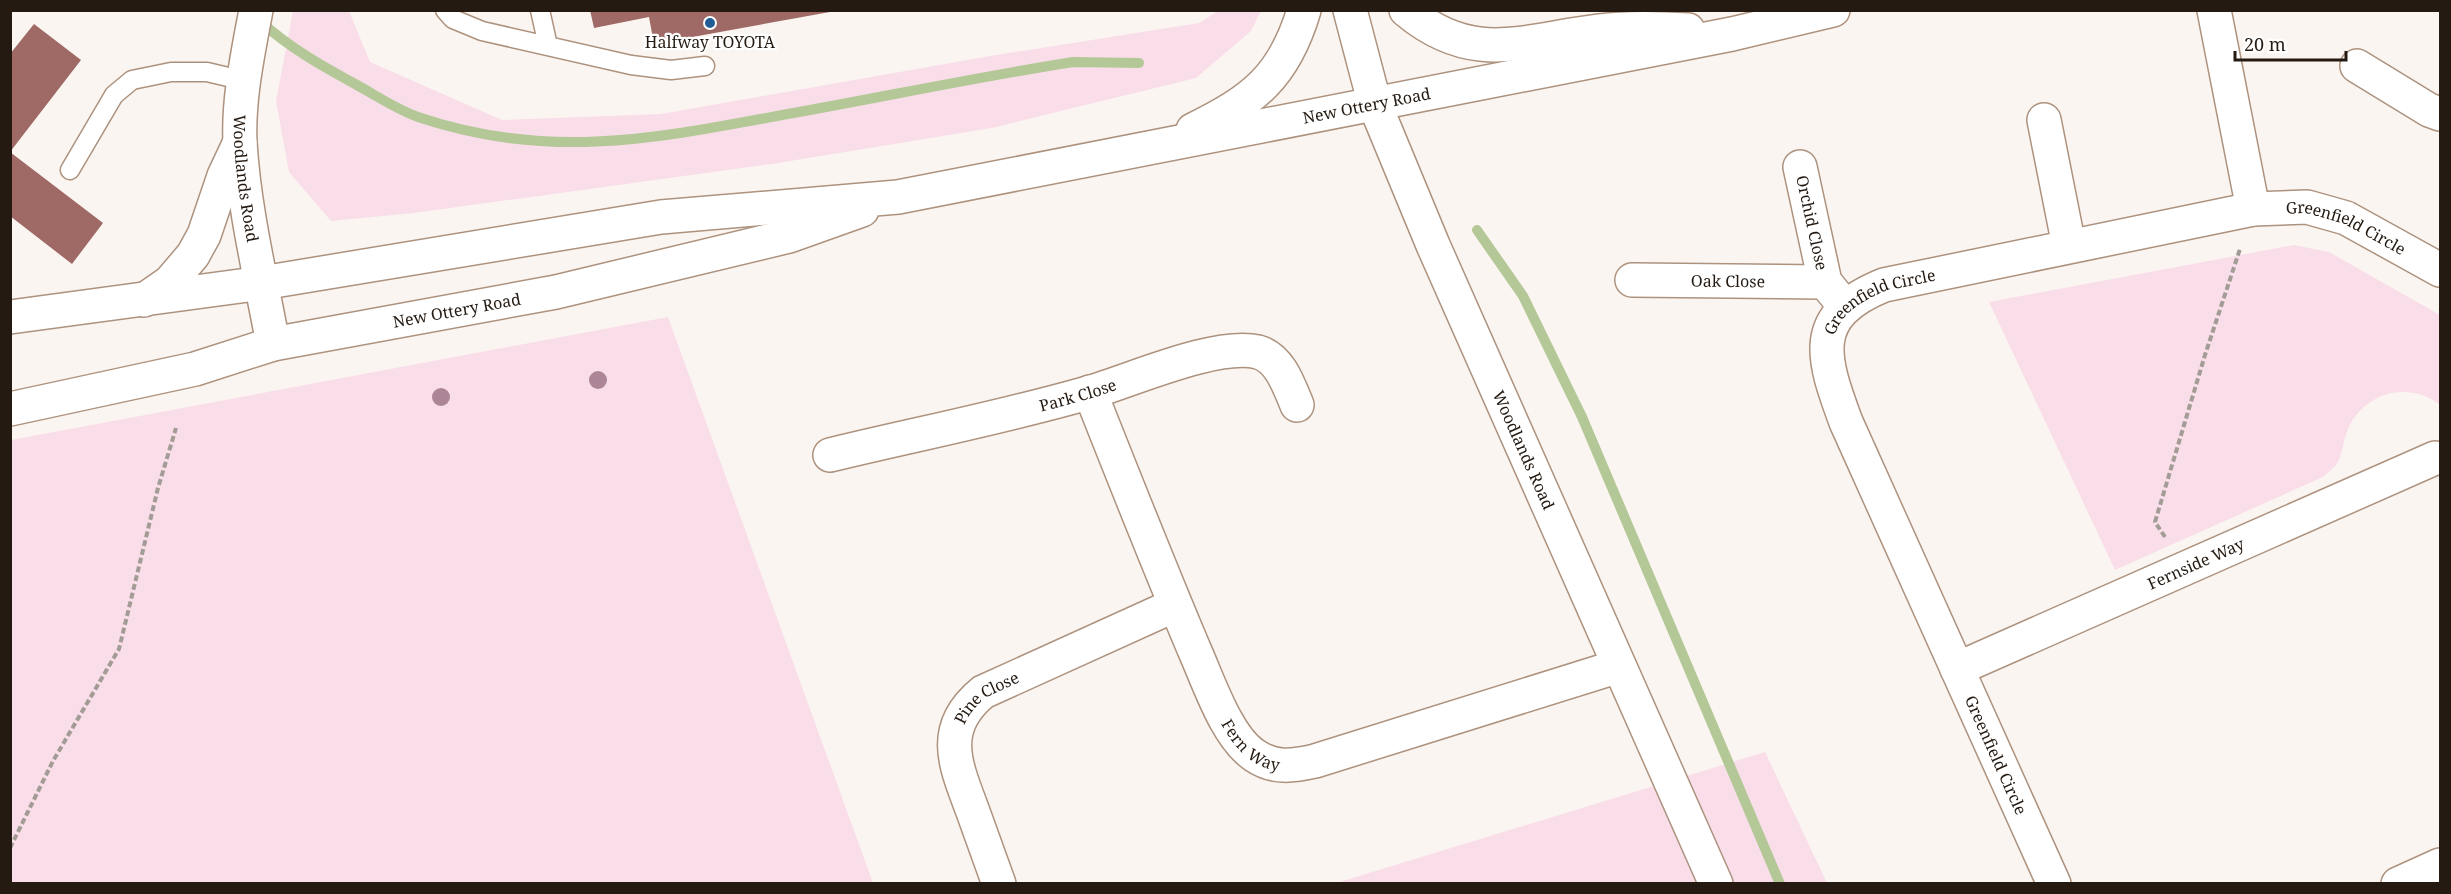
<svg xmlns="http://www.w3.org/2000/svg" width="2451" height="894" font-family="'Noto Serif',serif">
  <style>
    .green { fill: #f9dee9 }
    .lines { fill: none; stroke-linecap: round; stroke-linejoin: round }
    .stream { stroke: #b4c897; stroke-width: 10 }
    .building { fill: #9f6965 }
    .lane-casing { stroke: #ad927e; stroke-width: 21 }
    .street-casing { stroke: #ad927e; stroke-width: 36 }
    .secondary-casing { stroke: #ad927e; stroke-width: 36 }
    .path { stroke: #a39b95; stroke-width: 4; stroke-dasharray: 6 3; stroke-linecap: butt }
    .lane { stroke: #fff; stroke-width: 18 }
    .street { stroke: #fff; stroke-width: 33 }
    .secondary { stroke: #fff; stroke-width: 33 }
    .tree { fill: #ac8696 }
    .poi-dot { fill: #215d94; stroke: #fff; stroke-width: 2 }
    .labels { text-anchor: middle; stroke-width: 4.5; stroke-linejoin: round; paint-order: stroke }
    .poi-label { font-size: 16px; fill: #241a12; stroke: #fff }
    .street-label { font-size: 16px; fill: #241a12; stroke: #fff }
  </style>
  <rect width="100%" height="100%" fill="#fbf5f1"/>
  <path class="green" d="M 293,11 L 349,11 L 370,62 L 502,120 L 661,114 L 990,56 L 1199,23 L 1218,11 L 1261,11 L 1251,31 L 1196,78 L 992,128 L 772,164 L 414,213 L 331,221 L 289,172 L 276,101 Z
    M 2294,245 L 2329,252 L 2440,315 L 2440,405 C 2429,396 2417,392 2402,392 C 2379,392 2357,408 2348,429 C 2343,440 2343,456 2336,465 C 2333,469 2327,473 2323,477 L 2115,570 L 1989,302 Z
    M 668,317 L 873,883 L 11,883 L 11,440 Z
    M 1765,752 L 1827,883 L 1333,884 Z"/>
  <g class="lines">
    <path class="stream" d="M 259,20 C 288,47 322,66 357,85 C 377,96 399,111 421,118 C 551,161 658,138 788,114 C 883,97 978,77 1073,62 L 1139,63
      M 1477,230 L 1523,296 L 1582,417 L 1780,884"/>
  </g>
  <path class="building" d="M 590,10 L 830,10 L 830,12 L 654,44 L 649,17 L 594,28 Z
    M 34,24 L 81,60 L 10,152 L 10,54 Z
    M 10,152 L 103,223 L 72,264 L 10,216 Z"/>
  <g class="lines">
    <defs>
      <path id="lane" d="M 445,10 L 453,19 L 482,31 L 631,65 L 671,70 L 705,66
        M 540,10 L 548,46
        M 70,170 L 114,95 L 132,80 L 171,72 L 207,72 L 245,81"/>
      <g id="street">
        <path id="s1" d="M 256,10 C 248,53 238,99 240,142 C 244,210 261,278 273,344"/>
        <path id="s2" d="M 1350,10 L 1375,105 L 1433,245 L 1716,884"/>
        <path d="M 2214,10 L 2253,209"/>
        <path d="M 2357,66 L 2429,110 L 2440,114"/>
        <path d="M 2044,120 L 2069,246"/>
        <path id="s3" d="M 1800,167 L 1825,282 L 1838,298"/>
        <path id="s4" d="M 1632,280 L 1825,282"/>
        <path id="s5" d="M 1090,392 C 1124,478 1158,564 1194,649 C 1208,680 1226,736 1254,755 C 1274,769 1293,766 1315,761 L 1619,666"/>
        <path id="s6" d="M 830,455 C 916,434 1005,417 1091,392 C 1132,380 1217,342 1258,352 C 1280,358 1289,386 1297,405"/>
        <path id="s7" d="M 1957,669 L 2435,458"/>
        <path id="s8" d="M 999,884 C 990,859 981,834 972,809 C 955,764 939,728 983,692 L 1175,605"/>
        <path id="s9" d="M 2054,884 L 1846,422 C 1822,357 1808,316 1884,285 L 2253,209 L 2307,207 L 2346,218 L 2440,270"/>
        <path d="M 2398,884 L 2440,865"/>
      </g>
      <g id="secondary">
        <path d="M 1406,10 C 1473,66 1523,40 1600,31 C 1629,27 1658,28 1688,30"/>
        <path d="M 1193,130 C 1254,100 1284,77 1304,10"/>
        <path d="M 144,300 L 170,282 L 193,255 L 204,235 L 224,176 L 240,142"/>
        <path id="s10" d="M 10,317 L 262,283 L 661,217 L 898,197 L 1732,34 L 1833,10"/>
        <path id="s11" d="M 10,409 L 195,369 L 273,344 L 556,292 L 789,236 L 862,210"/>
      </g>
    </defs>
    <use href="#lane" class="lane-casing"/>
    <use href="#street" class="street-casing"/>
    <use href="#secondary" class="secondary-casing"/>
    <path class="path" d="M 2165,537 L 2155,522 L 2205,355 L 2240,249
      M 10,848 L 53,761 L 119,649 L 158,488 L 176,428"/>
    <use href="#lane" class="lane"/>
    <use href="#street" class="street"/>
    <use href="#secondary" class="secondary"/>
  </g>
  <g class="tree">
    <circle cx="598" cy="380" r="9"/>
    <circle cx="441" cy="397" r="9"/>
  </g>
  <circle class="poi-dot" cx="710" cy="23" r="6"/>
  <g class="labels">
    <g class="poi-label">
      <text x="710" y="48">Halfway TOYOTA</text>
    </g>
    <g class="street-label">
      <text dy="6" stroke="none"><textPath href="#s10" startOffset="1374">New Ottery Road</textPath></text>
      <text dy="6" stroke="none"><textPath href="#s1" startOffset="170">Woodlands Road</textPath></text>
      <text dy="6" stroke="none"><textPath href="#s3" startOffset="57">Orchid Close</textPath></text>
      <text dy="6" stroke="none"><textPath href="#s9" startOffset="1148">Greenfield Circle</textPath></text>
      <text dy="6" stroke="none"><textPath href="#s4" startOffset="96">Oak Close</textPath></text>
      <text dy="6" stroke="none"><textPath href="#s9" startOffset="662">Greenfield Circle</textPath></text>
      <text dy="6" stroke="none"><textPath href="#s11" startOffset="458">New Ottery Road</textPath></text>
      <text dy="6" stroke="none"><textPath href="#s6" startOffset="255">Park Close</textPath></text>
      <text dy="6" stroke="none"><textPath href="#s2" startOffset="474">Woodlands Road</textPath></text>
      <text dy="6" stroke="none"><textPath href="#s7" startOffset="261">Fernside Way</textPath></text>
      <text dy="6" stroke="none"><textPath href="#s8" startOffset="208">Pine Close</textPath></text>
      <text dy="6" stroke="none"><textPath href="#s5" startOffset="392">Fern Way</textPath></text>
      <text transform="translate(1996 755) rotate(66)" y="6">Greenfield Circle</text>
    </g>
  </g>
  <rect width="2451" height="894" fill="none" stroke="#241a12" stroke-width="24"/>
  <path d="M2235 51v9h111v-9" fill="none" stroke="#241a12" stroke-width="3"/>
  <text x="2244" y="51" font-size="18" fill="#241a12" stroke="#ffffff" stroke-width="4.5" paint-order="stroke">20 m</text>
</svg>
